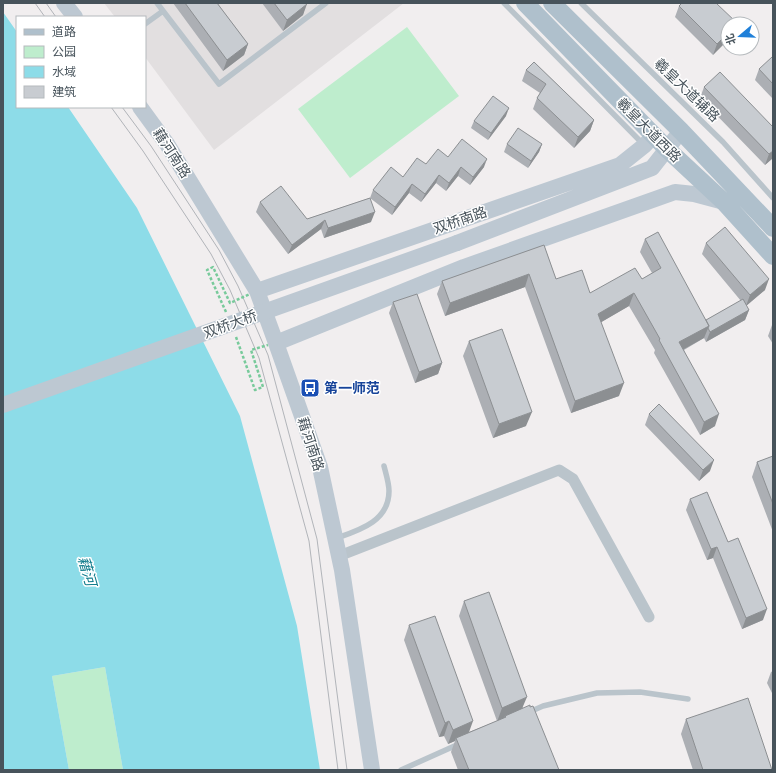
<svg xmlns="http://www.w3.org/2000/svg" width="776" height="773" font-family="Signika,'Noto Sans SC',sans-serif">
  <style>
    .education { fill: #e2dfe0 }
    .green { fill: #beedcd }
    .water { fill: #8ddce8 }
    .lines { fill: none; stroke-linecap: round; stroke-linejoin: round }
    .lane { stroke: #bac4cb; stroke-width: 5.5 }
    .street { stroke: #bac4cb; stroke-width: 11 }
    .secondary { stroke: #bdc8d2; stroke-width: 16 }
    .primary { stroke: #afc0cc; stroke-width: 18 }
    .tram { stroke: #b1b4b9; stroke-width: 1 }
    .path-bridge { stroke: #78ca9b; stroke-width: 2.5; stroke-dasharray: 3 2; stroke-linecap: butt }
    .secondary-bridge { stroke: #bdc8d2; stroke-width: 16 }
    .wall { fill: #acafb4 }
    .shaded-wall { fill: #8c8f92 }
    .building { fill: #c8ccd1; stroke: #8c8f92 }
    .labels { text-anchor: middle; stroke-width: 3; stroke-linejoin: round; paint-order: stroke }
    .street-label { font-size: 14px; fill: #47535b; stroke: #fff }
    .transit-label { font-size: 14px; font-weight: bold; fill: #164399; stroke: #fff; text-anchor: start }
    .water-label { font-size: 15px; font-style: italic; fill: #127d8d; stroke: #fff }
  </style>
  <rect width="100%" height="100%" fill="#f1eeef"/>
  <path class="education" d="M 104,3 L 404,3 L 214,150 L 145,57 L 145,17 L 115,17 Z"/>
  <path class="green" d="M 407,27 L 459,96 L 350,178 L 298,109 Z
    M 105,667 L 123,770 L 69,770 L 52,676 Z"/>
  <path class="water" d="M 3,12 L 17,32 L 17,107 L 68,107 L 137,208 L 240,416 L 297,626 L 320,770 L 123,770 L 105,667 L 52,676 L 69,770 L 3,770 Z"/>
  <g class="lines">
    <path class="lane" d="M 157,3 L 219,84 L 326,3
      M 504,3 L 644,145
      M 581,3 L 723,142 L 773,198
      M 145,24 L 163,11
      M 337,538 C 360,530 389,521 389,491 C 389,483 386,474 384,466
      M 527,713 L 543,706 L 597,693 L 640,692 L 688,699
      M 401,770 L 459,744"/>
    <path class="street" d="M 339,556 L 559,470 L 573,479 L 649,617"/>
    <path class="secondary" d="M 64,3 L 75,17
      M 140,107 L 167,144 L 257,291 L 276,343 L 320,467 L 342,570 L 372,770
      M 457,243 L 652,168 L 681,131
      M 257,291 L 620,165 L 645,145 L 654,135
      M 276,343 L 464,267 L 675,192 L 694,194 L 724,202"/>
    <path class="primary" d="M 525,3 L 667,149 L 724,202 L 773,256
      M 552,3 L 681,131 L 773,228"/>
    <path class="tram" d="M 35,3 L 45,17
      M 46,3 L 56,17
      M 111,107 L 143,151 L 211,254 L 230,290 L 259,358 L 309,541 L 338,770
      M 122,107 L 151,146 L 219,250 L 238,286 L 268,355 L 317,539 L 347,770"/>
    <path class="path-bridge" d="M 226,312 L 207,270 L 213,267 L 230,303 L 250,294
      M 236,337 L 255,390 L 263,387 L 251,350 L 268,345"/>
    <path class="secondary-bridge" d="M 3,405 L 457,243"/>
  </g>
  <path class="wall" d="M 173,3 L 217,3 L 248,44 L 244,55 L 223,71 Z
    M 262,3 L 306,3 L 303,15 L 283,31 Z
    M 679,6 L 737,23 L 713,55 L 675,17 Z
    M 773,58 L 773,99 L 755,80 L 759,69 Z
    M 534,62 L 594,120 L 590,131 L 574,148 L 533,109 L 537,98 L 540,93 L 522,81 L 526,70 Z
    M 704,87 L 773,127 L 773,158 L 765,165 L 700,98 Z
    M 506,116 L 488,140 L 471,128 L 474,121 Z
    M 507,144 L 542,144 L 539,152 L 528,168 L 504,152 Z
    M 448,157 L 484,167 L 470,185 L 458,176 L 446,191 L 436,183 L 421,202 L 409,193 L 392,215 L 370,198 L 373,190 L 403,177 L 426,164 Z
    M 370,198 L 371,222 L 324,238 L 321,229 L 288,254 L 256,212 L 260,202 L 307,219 Z
    M 645,239 L 706,320 L 741,301 L 702,254 L 706,243 L 765,290 L 746,306 L 749,310 L 745,320 L 706,342 L 704,338 L 684,350 L 715,426 L 700,435 L 654,353 L 655,350 L 629,306 L 601,322 L 619,396 L 571,413 L 525,287 L 445,316 L 437,294 L 442,281 L 544,245 L 556,279 L 590,293 L 642,279 L 652,273 L 640,252 Z
    M 393,302 L 442,363 L 438,374 L 415,383 L 389,313 Z
    M 773,324 L 773,344 L 768,336 L 772,325 Z
    M 469,341 L 526,426 L 493,438 L 463,356 Z
    M 649,414 L 710,471 L 699,481 L 645,425 Z
    M 773,456 L 773,532 L 752,477 L 757,462 Z
    M 690,499 L 763,620 L 742,629 L 713,558 L 707,560 L 686,510 Z
    M 464,601 L 523,708 L 559,770 L 458,770 L 451,752 L 455,741 L 448,744 L 444,736 L 439,737 L 404,640 L 409,625 L 469,732 L 497,721 L 459,616 Z
    M 773,671 L 773,695 L 767,683 L 771,672 Z
    M 686,719 L 772,770 L 693,770 L 681,734 Z"/>
  <path class="shaded-wall" d="M 307,4 L 303,15 L 283,31 L 287,20 Z
    M 728,33 L 728,40 L 713,55 L 717,44 Z
    M 248,44 L 244,55 L 223,71 L 227,60 Z
    M 509,108 L 506,116 L 488,140 L 491,133 Z
    M 594,120 L 590,131 L 574,148 L 578,137 Z
    M 542,144 L 539,152 L 528,168 L 531,161 Z
    M 773,151 L 773,158 L 765,165 L 769,154 Z
    M 487,159 L 484,167 L 470,185 L 473,177 Z
    M 461,167 L 458,176 L 446,191 L 449,183 Z
    M 439,175 L 436,183 L 421,202 L 425,194 Z
    M 412,184 L 409,193 L 392,215 L 395,207 Z
    M 375,212 L 371,222 L 324,238 L 328,228 Z
    M 325,220 L 321,229 L 288,254 L 292,245 Z
    M 529,274 L 525,287 L 445,316 L 450,303 Z
    M 769,279 L 765,290 L 746,306 L 750,295 Z
    M 634,293 L 629,306 L 593,327 L 598,314 Z
    M 749,310 L 745,320 L 706,342 L 710,332 Z
    M 709,326 L 704,338 L 675,354 L 679,342 Z
    M 442,363 L 438,374 L 415,383 L 419,372 Z
    M 624,383 L 619,396 L 571,413 L 575,401 Z
    M 532,412 L 526,426 L 493,438 L 499,424 Z
    M 719,414 L 715,426 L 700,435 L 704,422 Z
    M 714,460 L 710,471 L 699,481 L 703,470 Z
    M 717,547 L 713,558 L 707,560 L 711,549 Z
    M 767,609 L 763,620 L 742,629 L 746,618 Z
    M 527,697 L 521,711 L 505,716 L 504,719 L 497,722 L 502,708 Z
    M 449,721 L 444,736 L 439,737 L 445,723 Z
    M 473,721 L 468,735 L 456,738 L 455,741 L 448,744 L 453,730 Z"/>
  <path class="building" d="M 185,3 L 217,3 L 248,44 L 227,60 Z
    M 274,3 L 306,3 L 307,4 L 287,20 Z
    M 682,3 L 716,3 L 737,23 L 737,24 L 728,24 L 728,33 L 717,44 L 679,6 Z
    M 772,57 L 773,58 L 773,84 L 759,69 Z
    M 534,62 L 594,120 L 578,137 L 537,98 L 546,84 L 526,70 Z
    M 720,72 L 773,127 L 773,151 L 769,154 L 704,87 Z
    M 493,96 L 509,108 L 491,133 L 474,121 Z
    M 518,128 L 542,144 L 531,161 L 507,144 Z
    M 462,139 L 487,159 L 473,177 L 461,167 L 449,183 L 439,175 L 425,194 L 412,184 L 395,207 L 373,190 L 391,167 L 403,177 L 417,158 L 426,164 L 438,149 L 448,157 Z
    M 281,186 L 307,219 L 370,198 L 375,212 L 328,228 L 325,220 L 292,245 L 260,202 Z
    M 725,227 L 769,279 L 750,295 L 706,243 Z
    M 658,232 L 709,326 L 679,342 L 719,414 L 704,422 L 659,340 L 660,339 L 634,293 L 598,314 L 624,383 L 575,401 L 529,274 L 450,303 L 442,281 L 544,245 L 556,279 L 582,270 L 590,293 L 635,268 L 642,279 L 661,268 L 645,239 Z
    M 417,294 L 442,363 L 419,372 L 393,302 Z
    M 743,299 L 749,310 L 710,332 L 708,328 L 709,326 L 706,320 Z
    M 502,329 L 532,412 L 499,424 L 469,341 Z
    M 659,404 L 714,460 L 703,470 L 649,414 Z
    M 773,456 L 773,504 L 757,462 Z
    M 707,492 L 728,542 L 738,538 L 767,609 L 746,618 L 717,547 L 711,549 L 690,499 Z
    M 489,592 L 527,697 L 502,708 L 464,601 Z
    M 435,616 L 473,721 L 453,730 L 449,721 L 445,723 L 409,625 Z
    M 748,698 L 772,770 L 703,770 L 686,719 Z
    M 530,705 L 530,707 L 533,706 L 559,770 L 469,770 L 456,738 L 506,717 L 505,716 Z"/>
  <defs>
    <symbol id="bus-square" viewBox="-11 -11 22 22"><rect x="-9" y="-9" width="18" height="18" rx="4" fill="#1a4fb4" stroke="#fff"/><path d="M-5-6H5V4H4V6H2V4H-2V6H-4V4H-5ZM-3.5-4V0h7V-4ZM-3.5 1.2v1.5H-2V1.2ZM2 1.2v1.5H3.5V1.2Z" fill="#fff"/></symbol>
  </defs>
  <g fill-rule="evenodd">
    <use href="#bus-square" x="299" y="377" width="22" height="22"/>
  </g>
  <g class="labels">
    <g class="street-label">
      <text transform="translate(687 90) rotate(44)" y="5">羲皇大道辅路</text>
      <text transform="translate(649 130) rotate(45)" y="5">羲皇大道西路</text>
      <text transform="translate(172 153) rotate(57)" y="5">藉河南路</text>
      <text transform="translate(460 220) rotate(-19)" y="5">双桥南路</text>
      <text transform="translate(230 324) rotate(-20)" y="5">双桥大桥</text>
      <text transform="translate(311 444) rotate(72)" y="5">藉河南路</text>
    </g>
    <g class="transit-label">
      <text x="324" y="393">第一师范</text>
    </g>
    <g class="water-label">
      <text transform="translate(87 571) rotate(74)" y="5">藉河</text>
    </g>
  </g>
  <rect width="776" height="773" fill="none" stroke="#47535b" stroke-width="8"/>
  <rect x="16" y="16" width="130" height="92" fill="#ffffff" stroke="#b5babd"/>
  <rect x="24" y="29" width="20" height="6" fill="#afc0cc" stroke="#b5babd"/>
  <text x="52" y="36" font-size="12" fill="#47535b">道路</text>
  <rect x="24" y="46" width="20" height="12" fill="#beedcd" stroke="#b5babd"/>
  <text x="52" y="56" font-size="12" fill="#47535b">公园</text>
  <rect x="24" y="66" width="20" height="12" fill="#8ddce8" stroke="#b5babd"/>
  <text x="52" y="76" font-size="12" fill="#47535b">水域</text>
  <rect x="24" y="86" width="20" height="12" fill="#c8ccd1" stroke="#b5babd"/>
  <text x="52" y="96" font-size="12" fill="#47535b">建筑</text>
  <g transform="translate(740 36) rotate(251)"><circle r="19" fill="#ffffff" stroke="#b5babd"/>
  <path d="M0-3L7 15L0 10L-7 15Z" fill="#2080d9"/>
  <text y="-6" font-size="11" font-weight="bold" text-anchor="middle" fill="#47535b">北</text>
  </g>
</svg>
